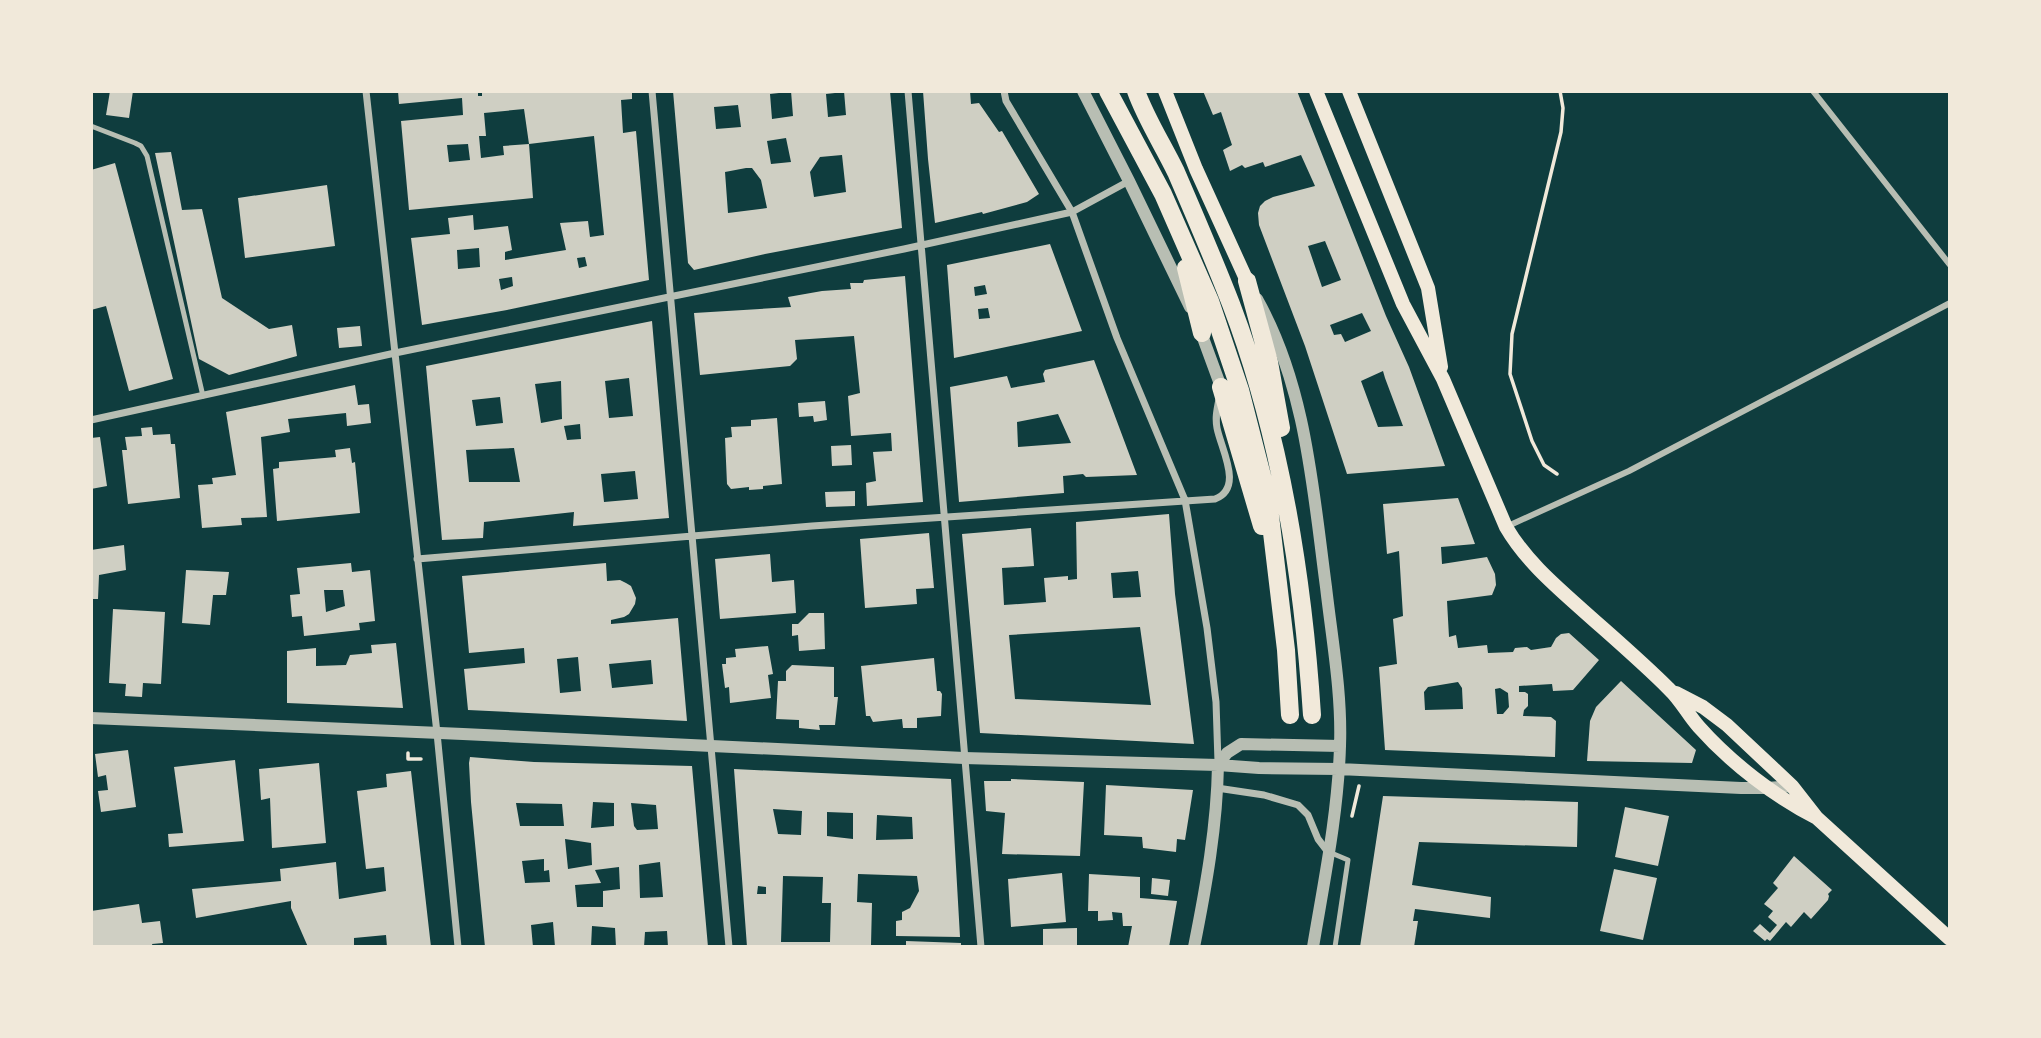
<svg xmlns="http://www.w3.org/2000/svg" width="2041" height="1038" font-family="Quicksand,sans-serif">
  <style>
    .building { fill: #cfcfc3; fill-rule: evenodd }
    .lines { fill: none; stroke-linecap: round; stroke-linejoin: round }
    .path { stroke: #f1e9da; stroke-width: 3.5 }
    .service { stroke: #b8beb3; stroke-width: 5 }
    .pedestrian { stroke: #b8beb3; stroke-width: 6 }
    .minor { stroke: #b8beb3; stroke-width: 7 }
    .tertiary { stroke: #b8beb3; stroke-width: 12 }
    .secondary { stroke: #f1e9da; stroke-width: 14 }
    .primary { stroke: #f1e9da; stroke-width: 18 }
  </style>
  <rect width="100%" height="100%" fill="#0f3d3e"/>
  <path class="building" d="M 110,91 L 133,91 L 129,118 L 106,115 Z
    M 398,91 L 478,91 L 478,96 L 482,96 L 482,91 L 632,91 L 632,99 L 621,100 L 623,133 L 636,131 L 649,280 L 507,310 L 422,325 L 411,238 L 450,234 L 448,218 L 473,215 L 474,230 L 508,226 L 512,250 L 505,252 L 505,260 L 566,250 L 560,223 L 588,221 L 590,237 L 604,235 L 594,136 L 529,144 L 524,109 L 484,113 L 486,136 L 479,136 L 481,158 L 504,155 L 503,146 L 529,144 L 533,198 L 409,210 L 401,121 L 463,115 L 462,98 L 399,104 ZM 468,144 L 470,160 L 449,162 L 447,145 ZM 479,248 L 480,267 L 458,269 L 457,250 ZM 585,257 L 587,266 L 579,268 L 577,258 ZM 512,277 L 513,286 L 501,290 L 499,279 Z
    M 673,91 L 779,91 L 779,93 L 770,94 L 772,119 L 793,116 L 791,91 L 835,91 L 835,93 L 826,94 L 828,117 L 846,115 L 844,91 L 890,91 L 902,228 L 765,254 L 694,270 L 688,263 ZM 738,105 L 741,127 L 716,129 L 714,107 ZM 786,138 L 791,162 L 771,164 L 767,141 ZM 842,155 L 846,192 L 814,197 L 810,172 L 820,157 ZM 746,168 L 752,168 L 761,180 L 767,208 L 728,213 L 725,172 Z
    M 923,91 L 970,91 L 971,104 L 979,103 L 999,132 L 1002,131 L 1039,194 L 1027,202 L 983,214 L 982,212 L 935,223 L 928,159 Z
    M 1203,91 L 1297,91 L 1386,316 L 1409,367 L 1445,466 L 1347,474 L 1305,346 L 1259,225 L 1258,213 L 1260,206 L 1265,201 L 1273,197 L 1315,186 L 1301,155 L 1265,167 L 1263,162 L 1245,168 L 1242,165 L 1230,171 L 1223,150 L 1232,145 L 1221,112 L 1213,115 ZM 1325,241 L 1341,280 L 1322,287 L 1308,246 ZM 1362,313 L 1371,331 L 1345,342 L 1341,334 L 1334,335 L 1330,325 ZM 1383,371 L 1385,378 L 1403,426 L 1378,427 L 1361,381 Z
    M 171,152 L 182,210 L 202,209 L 222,298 L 269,329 L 292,325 L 297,356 L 229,375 L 199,359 L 155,153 Z
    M 115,163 L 173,379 L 129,391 L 106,306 L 91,310 L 91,170 Z
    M 327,185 L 335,246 L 245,258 L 238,198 Z
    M 1050,244 L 1082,331 L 954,358 L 947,265 ZM 985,285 L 987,294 L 975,296 L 974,287 ZM 988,308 L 990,318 L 979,319 L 978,309 Z
    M 905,276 L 923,502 L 867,506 L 866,483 L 876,481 L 873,452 L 892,451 L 891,433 L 851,436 L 848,396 L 860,393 L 854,336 L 795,340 L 797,359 L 790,366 L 700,375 L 694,313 L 791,307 L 788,297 L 822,291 L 851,289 L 850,283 L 863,283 L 864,280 Z
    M 652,321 L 669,518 L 573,526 L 574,512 L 484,522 L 483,538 L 442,540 L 426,366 ZM 629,378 L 633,416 L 609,418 L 605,381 ZM 561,381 L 562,419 L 541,423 L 535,384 ZM 500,397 L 503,423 L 476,426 L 472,400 ZM 580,424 L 581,439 L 567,440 L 564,426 ZM 514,448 L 520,482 L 469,482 L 466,450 ZM 635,471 L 638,499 L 604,502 L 601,474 Z
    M 360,326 L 362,346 L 339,348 L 337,328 Z
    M 1094,360 L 1137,475 L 1086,477 L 1083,474 L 1063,476 L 1064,493 L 959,502 L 950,387 L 1007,376 L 1011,388 L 1045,382 L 1043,374 L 1045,370 ZM 1058,414 L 1071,443 L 1018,447 L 1017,422 Z
    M 355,385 L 358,405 L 369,404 L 371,423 L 347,426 L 346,413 L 288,419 L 290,432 L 261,437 L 267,517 L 241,518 L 242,525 L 202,528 L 198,485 L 213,484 L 212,478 L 236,475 L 226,412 Z
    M 825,401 L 827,420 L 814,422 L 813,416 L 799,417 L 798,403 Z
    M 777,418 L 782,484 L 763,486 L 763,489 L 749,490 L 749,487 L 731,489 L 727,484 L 725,438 L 732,437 L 731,427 L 751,426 L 751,420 Z
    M 152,427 L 153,435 L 170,434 L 171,444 L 175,444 L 180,498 L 128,504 L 122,450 L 127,450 L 125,437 L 142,436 L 141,428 Z
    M 100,437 L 107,486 L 91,489 L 91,438 Z
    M 851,445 L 852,465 L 832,466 L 831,446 Z
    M 350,448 L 352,463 L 355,462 L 360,513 L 277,521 L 273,469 L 279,468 L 279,462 L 336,457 L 335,450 Z
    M 855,491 L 855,506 L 826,507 L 825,492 Z
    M 1458,498 L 1475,544 L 1441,547 L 1442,564 L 1487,557 L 1495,574 L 1496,585 L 1492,595 L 1447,601 L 1449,637 L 1456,635 L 1458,648 L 1487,645 L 1488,653 L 1513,652 L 1515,648 L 1527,647 L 1531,650 L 1551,647 L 1556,638 L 1561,634 L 1569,633 L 1599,660 L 1573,690 L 1553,691 L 1552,684 L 1519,686 L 1519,692 L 1525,692 L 1528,694 L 1528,706 L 1524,710 L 1523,716 L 1551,717 L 1556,721 L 1555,757 L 1385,750 L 1379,667 L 1397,664 L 1393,619 L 1403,616 L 1399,551 L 1387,554 L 1383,504 ZM 1458,682 L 1462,688 L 1463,709 L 1425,710 L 1424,692 L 1428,687 ZM 1500,688 L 1508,693 L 1509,707 L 1503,714 L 1497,714 L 1495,689 Z
    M 1169,514 L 1175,594 L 1194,744 L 980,733 L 962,534 L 1031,528 L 1034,566 L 1002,568 L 1004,605 L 1046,602 L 1044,578 L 1068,576 L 1068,580 L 1077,579 L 1076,522 ZM 1138,571 L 1141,597 L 1113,598 L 1111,573 ZM 1140,627 L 1151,705 L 1015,699 L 1009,635 Z
    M 929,533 L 934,588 L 916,589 L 917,604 L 865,608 L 860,539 Z
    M 124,545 L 126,570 L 99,575 L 98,599 L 91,599 L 91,550 Z
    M 770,554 L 772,582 L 794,580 L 796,613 L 720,619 L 715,559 Z
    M 351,563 L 352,572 L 370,570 L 375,621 L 359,623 L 360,630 L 304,636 L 302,616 L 292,617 L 290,595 L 300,594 L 297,568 ZM 324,590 L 343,590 L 345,606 L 326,612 Z
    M 606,563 L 607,581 L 620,580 L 626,583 L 631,586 L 636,598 L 635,604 L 629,614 L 624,617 L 611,620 L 611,624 L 678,618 L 687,721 L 468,710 L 464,669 L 525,663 L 524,648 L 469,653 L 462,576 ZM 578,657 L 581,691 L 560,693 L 557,659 ZM 651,660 L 653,684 L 612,688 L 609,664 Z
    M 186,570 L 229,572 L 226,595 L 213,595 L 210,625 L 182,623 Z
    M 113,609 L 165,612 L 161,684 L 143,683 L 142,697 L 125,696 L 126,684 L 109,683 Z
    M 809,613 L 824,613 L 825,649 L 799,651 L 798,635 L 792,636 L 792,624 L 798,624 Z
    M 396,643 L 403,708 L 287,703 L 287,651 L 316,648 L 316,666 L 346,665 L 350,655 L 372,653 L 371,645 Z
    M 768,646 L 773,674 L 768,675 L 771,698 L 730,703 L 729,687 L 725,688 L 722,664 L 726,664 L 726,658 L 736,657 L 735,649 Z
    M 934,658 L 937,691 L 940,691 L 942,694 L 941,716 L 917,718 L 917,728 L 903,728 L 902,719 L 873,722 L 870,716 L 866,716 L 861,666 Z
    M 792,665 L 834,667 L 834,697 L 838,697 L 835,725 L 819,725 L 820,730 L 799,728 L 799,720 L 776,719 L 778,681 L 786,681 L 786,671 Z
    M 1621,681 L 1696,750 L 1692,763 L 1587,761 L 1590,721 L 1596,707 Z
    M 128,750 L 136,807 L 101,812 L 98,791 L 108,790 L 106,775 L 98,777 L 95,754 Z
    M 470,757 L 534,762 L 692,766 L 708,947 L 668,947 L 667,931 L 645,932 L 644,947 L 616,947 L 615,928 L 592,926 L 591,947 L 555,947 L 553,922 L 531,925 L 533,947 L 485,947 L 471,802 L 469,763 ZM 593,802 L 614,803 L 614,826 L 591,828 ZM 516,803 L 562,804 L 564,826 L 520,826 ZM 631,803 L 656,805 L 658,829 L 637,830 L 634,826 ZM 565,839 L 591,843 L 592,865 L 568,869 ZM 544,859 L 544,871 L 549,870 L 550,882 L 525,883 L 522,861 ZM 660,862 L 663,897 L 640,898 L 639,865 ZM 619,867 L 620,889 L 603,891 L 603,907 L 577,907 L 575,885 L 601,883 L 595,870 Z
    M 235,760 L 244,841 L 169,847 L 168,834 L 183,833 L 174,767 Z
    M 319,763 L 326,843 L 272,848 L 270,798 L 261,800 L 259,769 Z
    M 734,769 L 951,779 L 960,937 L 896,936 L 896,921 L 902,920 L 902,912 L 910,908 L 919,891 L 917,876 L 858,874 L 857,902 L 872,903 L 871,945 L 876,945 L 877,947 L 747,947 ZM 773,809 L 802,811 L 801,835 L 778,834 ZM 827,812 L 853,813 L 853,839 L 827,836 ZM 877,815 L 912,817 L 913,839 L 876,840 ZM 783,876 L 823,877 L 822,903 L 831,903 L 830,942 L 781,942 ZM 758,886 L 766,887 L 766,894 L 757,894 Z
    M 411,771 L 431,947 L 387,947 L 386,935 L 354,938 L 354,947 L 308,947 L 291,908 L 291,901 L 196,918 L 192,889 L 281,881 L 280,869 L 336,862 L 339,899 L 386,891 L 384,867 L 366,869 L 357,791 L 387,787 L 386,774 Z
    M 1011,779 L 1084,782 L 1080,856 L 1002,854 L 1005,813 L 986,811 L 984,781 L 1011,781 Z
    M 1106,785 L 1193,790 L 1185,840 L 1177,839 L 1176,852 L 1143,848 L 1142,837 L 1104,835 Z
    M 1383,796 L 1578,802 L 1577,847 L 1419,842 L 1412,885 L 1491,897 L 1490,918 L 1415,909 L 1413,921 L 1418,921 L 1414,947 L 1360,947 Z
    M 1625,807 L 1669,816 L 1658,866 L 1615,857 Z
    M 1794,856 L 1832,890 L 1828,894 L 1829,896 L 1828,900 L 1811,919 L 1804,912 L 1791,927 L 1786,922 L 1770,941 L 1767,939 L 1765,941 L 1753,931 L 1760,924 L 1770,933 L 1777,925 L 1768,917 L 1773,911 L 1764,904 L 1778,888 L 1773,883 Z
    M 1614,869 L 1657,878 L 1643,940 L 1600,931 Z
    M 1062,873 L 1066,922 L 1011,927 L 1008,879 Z
    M 1089,874 L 1140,877 L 1140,898 L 1177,901 L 1169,947 L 1128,947 L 1132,926 L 1123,926 L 1122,913 L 1112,912 L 1113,920 L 1098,921 L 1098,911 L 1088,911 Z
    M 1152,878 L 1170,880 L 1168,896 L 1151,894 Z
    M 139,904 L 142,923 L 160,921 L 163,943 L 152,944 L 153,947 L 91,947 L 91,911 Z
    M 1077,928 L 1077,947 L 1043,947 L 1043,929 Z
    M 906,941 L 961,943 L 961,947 L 906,947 Z"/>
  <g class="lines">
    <path class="path" d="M 1557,474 L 1544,465 L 1532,441 L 1510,374 L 1512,334 L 1561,132 L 1563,108 L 1560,91
      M 408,753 L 408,759 L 421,759
      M 1352,816 L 1359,786"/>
    <path class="service" d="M 91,126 L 135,143 L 141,146 L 147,156 L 203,396
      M 1329,852 L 1348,860 L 1335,947"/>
    <path class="pedestrian" d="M 1813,91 L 1950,265
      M 1508,526 L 1629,471 L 1950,303"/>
    <path class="minor" d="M 366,91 L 437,733 L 458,947
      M 652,91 L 729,947
      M 908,91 L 981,947
      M 1004,91 L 1006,101 L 1072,212 L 1117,338 L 1185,500 L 1207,628 L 1216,702 L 1218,762
      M 91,420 L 395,353 L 904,249 L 1072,212 L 1129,181
      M 417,559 L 812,526 L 1215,499 C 1244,488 1221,449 1217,428 C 1215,418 1217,409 1219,399
      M 1217,788 L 1264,795 L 1298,805 L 1308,815 L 1318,839 L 1328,852"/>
    <path class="tertiary" d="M 1083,91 L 1129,181 L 1190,307
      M 1257,299 C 1306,386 1313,490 1326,587 C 1332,640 1342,693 1340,746 C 1338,814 1324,881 1313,947
      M 1199,327 L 1221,387
      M 91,718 L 463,734 L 964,758 L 1218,765 L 1259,768 L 1339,769 L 1741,788 L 1767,788 L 1792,786
      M 1218,765 L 1227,753 L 1241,744 L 1340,746
      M 1194,947 C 1206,887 1217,826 1218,765"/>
    <path class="secondary" d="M 1165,91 L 1196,169 L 1247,281
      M 1316,91 L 1403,304 L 1443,379 L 1506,527 C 1524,558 1551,582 1578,606 C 1608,633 1640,660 1669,689 C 1681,700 1688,715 1699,727 C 1730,762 1775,797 1817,818
      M 1349,91 L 1428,288 L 1441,367
      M 1676,693 L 1703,707 L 1727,725 L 1792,786 L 1817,818 L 1950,939"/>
    <path class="primary" d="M 1108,91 L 1163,194 L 1210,301 L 1240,390 L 1268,499 L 1286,650 L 1290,715
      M 1136,91 C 1146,119 1163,145 1176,172 C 1195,216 1214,260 1231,304 C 1281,435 1303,576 1312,715
      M 1186,268 L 1202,333
      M 1247,281 L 1269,362 L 1281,428
      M 1221,387 L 1262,526"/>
  </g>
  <rect width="2041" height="1038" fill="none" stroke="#f1e9da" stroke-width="186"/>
</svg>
